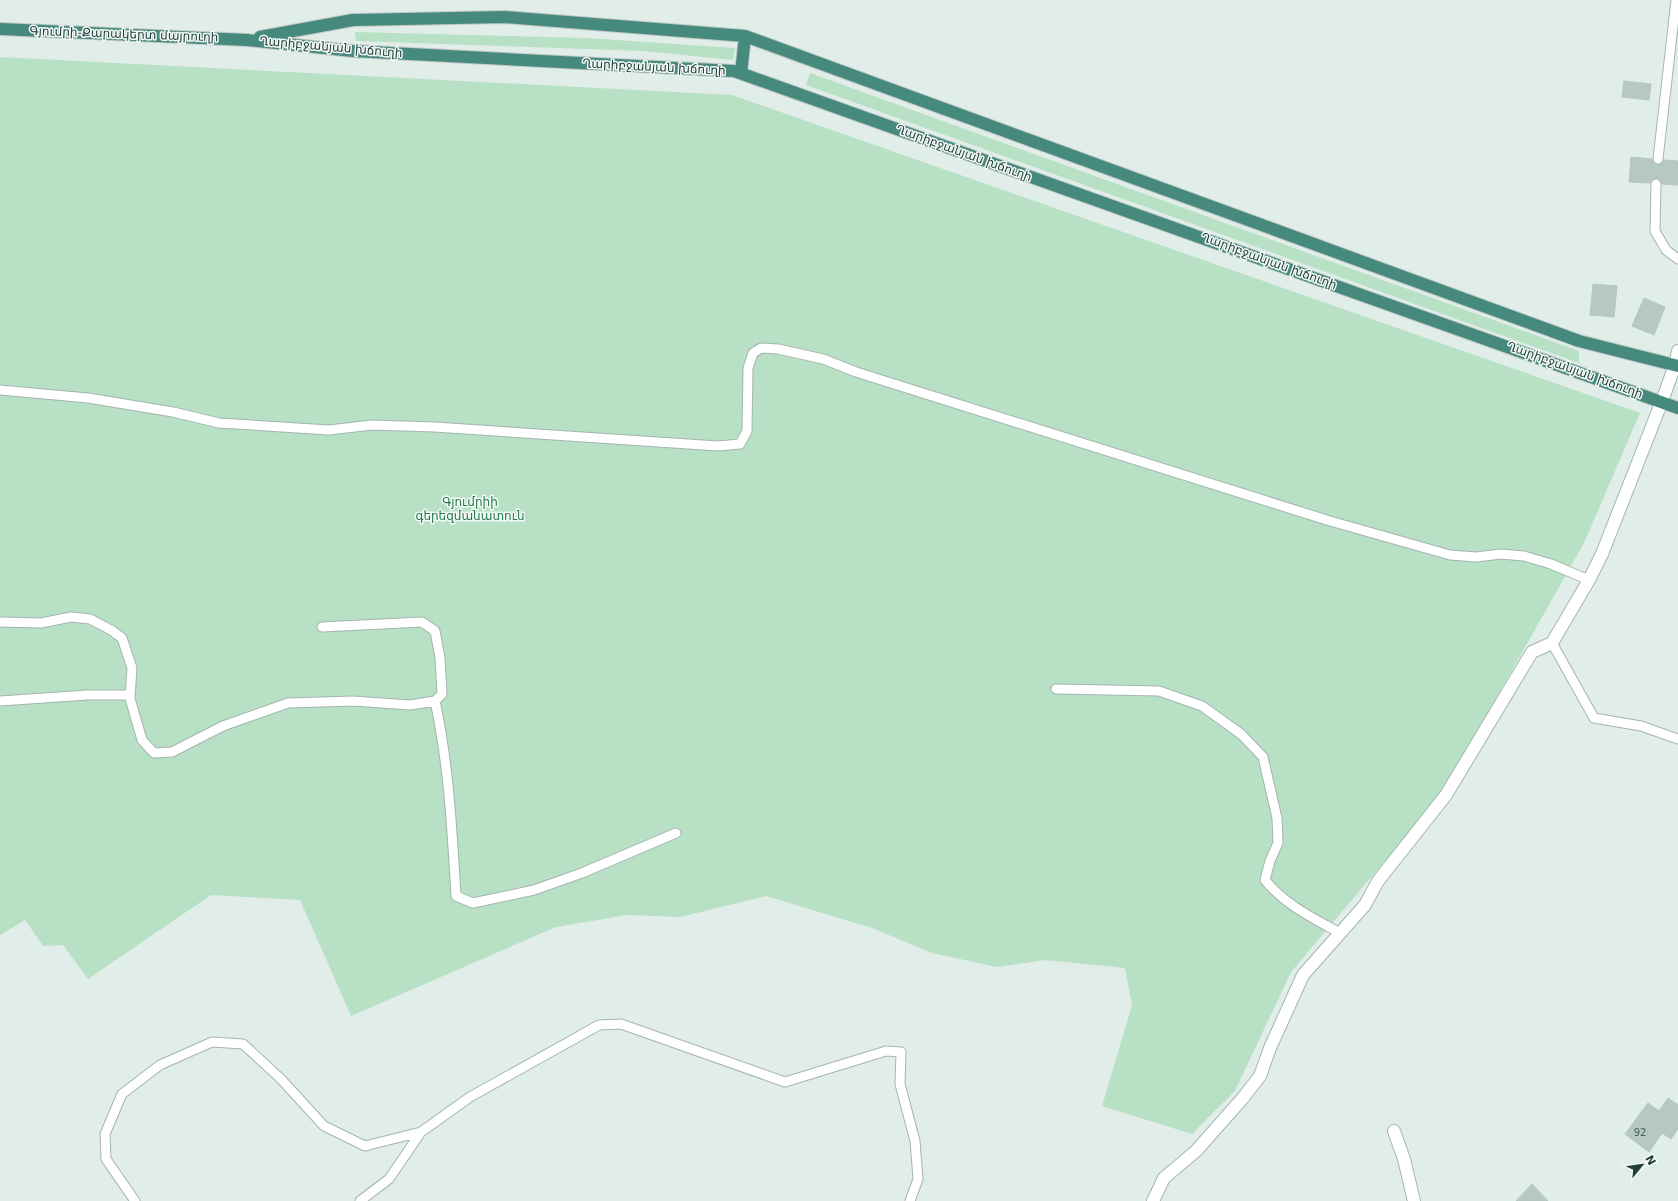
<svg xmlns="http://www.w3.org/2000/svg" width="1678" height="1201" font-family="'DejaVu Sans','Noto Sans Armenian',sans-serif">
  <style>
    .green { fill: #b8e0c5 }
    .building { fill: #b6c8c1; stroke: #b3c7c0 }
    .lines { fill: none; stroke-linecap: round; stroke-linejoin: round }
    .service-casing { stroke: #a3b5b0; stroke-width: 11 }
    .minor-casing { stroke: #a3b5b0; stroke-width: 14 }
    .secondary-casing { stroke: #9eb9b1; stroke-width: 14 }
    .trunk-casing { stroke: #c1c9c7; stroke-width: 14 }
    .service { stroke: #fff; stroke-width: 9 }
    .minor { stroke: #fff; stroke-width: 12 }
    .secondary { stroke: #fff; stroke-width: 12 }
    .trunk { stroke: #468a7e; stroke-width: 12 }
    .labels { text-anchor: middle; stroke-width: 3; stroke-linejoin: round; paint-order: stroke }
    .number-label { font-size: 10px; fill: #46615a }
    .street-label { font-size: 12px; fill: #203f38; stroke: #f2f9f6 }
    .park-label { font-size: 12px; fill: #27794b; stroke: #f2f9f6 }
  </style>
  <rect width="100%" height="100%" fill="#e1ede8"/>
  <path class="green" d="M 355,32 L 587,38 L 735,48 L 733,60 L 644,51 L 356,41 Z
    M 0,57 L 732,95 L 1640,413 L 1584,543 L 1443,792 L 1291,972 L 1235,1091 L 1192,1134 L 1102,1106 L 1132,1005 L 1125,968 L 1045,960 L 997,967 L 932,953 L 872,928 L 766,896 L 680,917 L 627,915 L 556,927 L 351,1016 L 300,900 L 211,895 L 88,979 L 63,945 L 43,946 L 25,920 L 0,935 Z
    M 810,73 L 1579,351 L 1579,363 L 806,85 Z"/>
  <path class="building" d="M 1624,81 L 1651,84 L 1649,100 L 1622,97 Z
    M 1631,157 L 1652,159 L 1654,164 L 1658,165 L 1663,163 L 1664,160 L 1678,161 L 1678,185 L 1662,184 L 1661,181 L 1657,178 L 1653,179 L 1650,183 L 1629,182 Z
    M 1593,284 L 1617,286 L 1614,317 L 1590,315 Z
    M 1644,298 L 1665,307 L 1654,335 L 1632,326 Z
    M 1668,1098 L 1678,1105 L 1678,1129 L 1671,1139 L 1662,1133 L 1649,1152 L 1625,1134 L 1648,1103 L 1659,1111 Z
    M 1532,1184 L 1548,1201 L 1516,1201 Z"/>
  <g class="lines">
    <defs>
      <path id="service" d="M 1658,159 L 1676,0
        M 1656,184 L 1655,231 L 1666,250 L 1678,259
        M 0,390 L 88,398 L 173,412 L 219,423 L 329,430 L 372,425 L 435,427 L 718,446 L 740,444 L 747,431 L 748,368 L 753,353 L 761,348 L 778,349 L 823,359 L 856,372 L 1330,521 L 1450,555 L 1476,557 L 1501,554 L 1524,556 L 1551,564 L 1589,580
        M 0,622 L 41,623 L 71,617 L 90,619 L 111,630 L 122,638 L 132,668 L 130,698
        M 1552,643 L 1594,718 L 1641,726 L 1678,739
        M 1056,689 L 1159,691 L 1202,706 L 1241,734 L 1263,757 L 1277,818 L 1278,843 L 1270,861 L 1265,880 C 1285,905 1313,918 1340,933
        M 0,701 L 87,695 L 129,695 L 142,740 L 154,753 L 172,752 L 223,726 L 288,703 L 353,701 L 410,705 L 435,701 L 442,694 L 440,658 L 435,631 L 422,622 L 322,627
        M 435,701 C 449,766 452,830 456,896 L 473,903 L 534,890 L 582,873 L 676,833
        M 135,1201 L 106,1159 L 105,1134 L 122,1094 L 160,1065 L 212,1042 L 243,1044 L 281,1079 L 324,1126 L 365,1146 L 421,1132
        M 360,1201 L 389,1179 L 421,1132 L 470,1097 L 599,1025 L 621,1024 L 785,1082 L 886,1051 L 901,1052 L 900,1084 L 915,1141 L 918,1179 L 910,1201"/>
      <path id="minor" d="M 1394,1131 L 1404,1159 L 1414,1201
        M 1153,1201 L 1164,1178 L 1196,1151 L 1242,1099 L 1260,1076 L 1270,1048 L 1303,975 L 1365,905 L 1378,881 L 1446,795 L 1532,652 L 1552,643 L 1589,580 L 1602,554 L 1662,401"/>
      <path id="secondary" d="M 1662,401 L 1675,365 L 1678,351"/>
      <path id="trunk" d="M 0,29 L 247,40 L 353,51 L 734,71 L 1678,408
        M 260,37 L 353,20 L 505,17 L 745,36 L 1579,341 L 1678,366
        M 741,73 L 745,36"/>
    </defs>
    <use href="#service" class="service-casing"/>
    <use href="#minor" class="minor-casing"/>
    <use href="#secondary" class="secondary-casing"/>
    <use href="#trunk" class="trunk-casing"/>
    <use href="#service" class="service"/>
    <use href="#minor" class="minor"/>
    <use href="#secondary" class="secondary"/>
    <use href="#trunk" class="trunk"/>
  </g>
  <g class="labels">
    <g class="number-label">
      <text x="1640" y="1136">92</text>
    </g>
    <g class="street-label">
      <text transform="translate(124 34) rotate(2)" y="4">Գյումրի-Քարակերտ մայրուղի</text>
      <text transform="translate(331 47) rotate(5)" y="4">Ղարիբջանյան խճուղի</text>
      <text transform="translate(654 67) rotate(3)" y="4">Ղարիբջանյան խճուղի</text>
      <text transform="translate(964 153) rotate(20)" y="4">Ղարիբջանյան խճուղի</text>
      <text transform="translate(1269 261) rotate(20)" y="4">Ղարիբջանյան խճուղի</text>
      <text transform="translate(1575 370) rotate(20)" y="4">Ղարիբջանյան խճուղի</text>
    </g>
    <g class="park-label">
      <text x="470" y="506">Գյումրիի<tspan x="470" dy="14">գերեզմանատուն</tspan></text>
    </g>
  </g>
  <g transform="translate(1642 1165) rotate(61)" stroke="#f2f9f6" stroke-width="3" paint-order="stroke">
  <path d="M0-3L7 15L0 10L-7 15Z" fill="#203f38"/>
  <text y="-6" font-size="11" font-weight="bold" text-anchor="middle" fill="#203f38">N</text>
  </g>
</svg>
